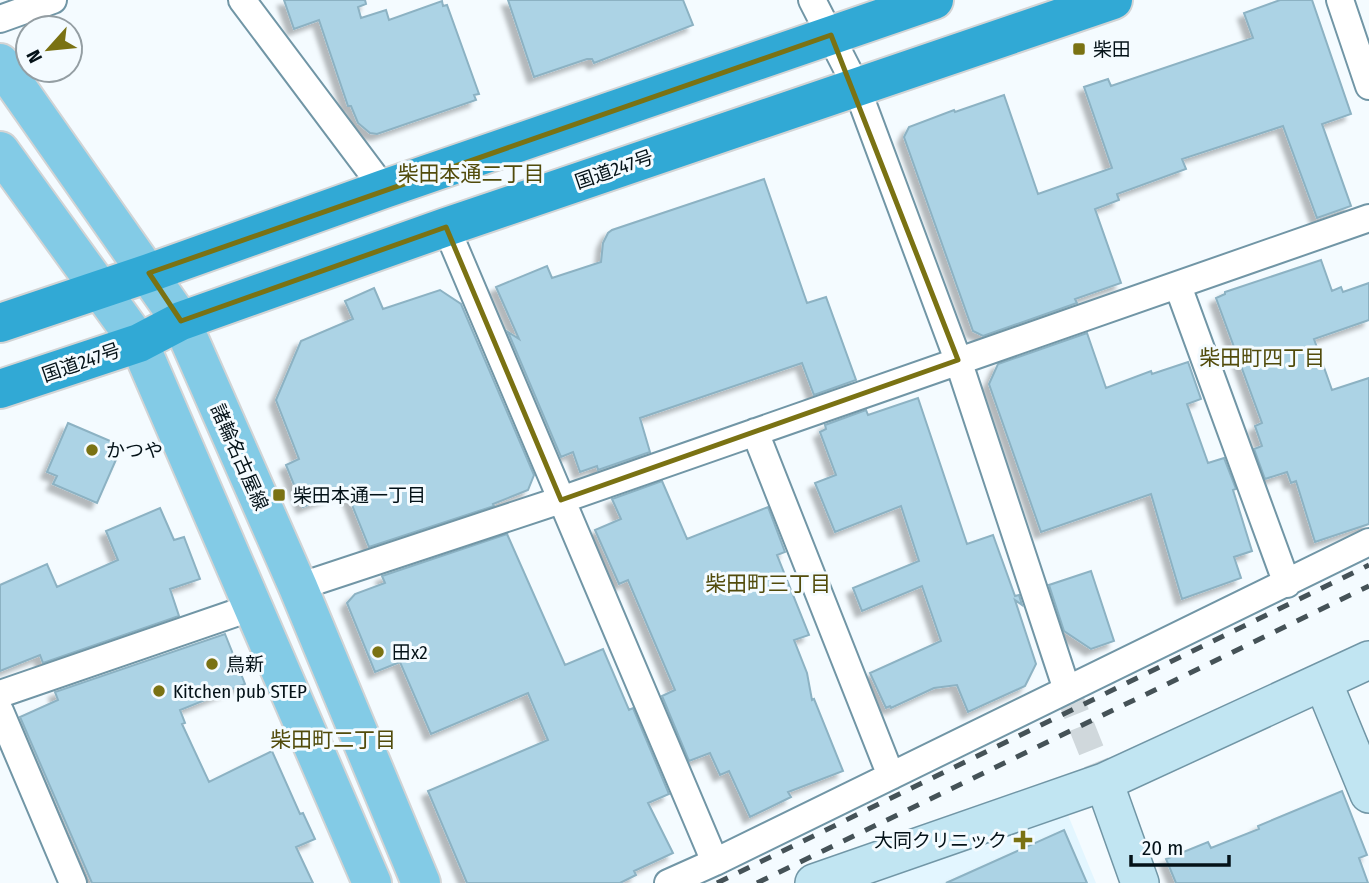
<svg xmlns="http://www.w3.org/2000/svg" width="1369" height="883" font-family="'Fira Sans Condensed','Noto Sans JP',sans-serif">
  <style>
    .built { fill: #e3f6ff }
    .building { fill: #acd3e5; stroke: #8cb2c3; stroke-width: 2; filter: url(#shadow) }
    .lines { fill: none; stroke-linecap: round; stroke-linejoin: round }
    .street-tunnel { stroke: #d0d8dc; stroke-width: 26; stroke-dasharray: 26 13; stroke-linecap: butt }
    .street-casing { stroke: #7196a6; stroke-width: 30 }
    .secondary-casing { stroke: #7196a6; stroke-width: 40 }
    .primary-casing { stroke: #d2d4d5; stroke-width: 42 }
    .highway-casing { stroke: #d2d4d5; stroke-width: 42 }
    .street { stroke: #fff; stroke-width: 26 }
    .secondary { stroke: #c1e5f2; stroke-width: 37 }
    .primary { stroke: #83cbe6; stroke-width: 38 }
    .highway { stroke: #31a9d5; stroke-width: 38 }
    .rail { stroke: #455257; stroke-width: 5; stroke-dasharray: 12 12; stroke-linecap: butt }
    .marked { fill: none; stroke: #7a7213; stroke-width: 5; stroke-linejoin: round }
    .poi-dot { fill: #7a7213; stroke: #f4fbff; stroke-width: 2.5 }
    .labels { text-anchor: middle; stroke-width: 6; stroke-linejoin: round; paint-order: stroke }
    .poi-label { font-size: 19px; fill: #041218; stroke: #f4fbff; text-anchor: start }
    .street-label { font-size: 19px; fill: #041218; stroke: #f4fbff }
    .neighbourhood-label { font-size: 21px; fill: #514b0b; stroke: #f4fbff }
  </style>
  <defs>
    <filter id="shadow"><feDropShadow dx="-6" dy="6" stdDeviation="2" flood-color="#0004"/></filter>
  </defs>
  <rect width="100%" height="100%" fill="#f4fbff"/>
  <path class="built" d="M 1061,798 L 1096,883 L 874,883 Z"/>
  <path class="building" d="M 284,0 L 365,0 L 366,4 L 358,7 L 361,18 L 386,10 L 389,20 L 442,1 L 443,6 L 447,5 L 479,94 L 474,95 L 476,100 L 377,134 L 370,133 L 358,123 L 351,106 L 348,106 L 319,20 L 294,29 Z
    M 508,0 L 683,0 L 693,25 L 594,63 L 592,59 L 587,59 L 534,77 Z
    M 1280,0 L 1312,0 L 1351,114 L 1322,124 L 1351,206 L 1317,218 L 1283,126 L 1182,159 L 1186,169 L 1117,194 L 1119,200 L 1095,209 L 1121,283 L 1075,299 L 1077,303 L 983,336 L 973,331 L 904,137 L 909,127 L 954,110 L 955,112 L 1004,95 L 1038,194 L 1112,168 L 1084,87 L 1108,79 L 1111,86 L 1253,38 L 1244,13 Z
    M 764,179 L 807,303 L 826,297 L 856,380 L 814,395 L 802,363 L 640,418 L 650,452 L 598,470 L 597,466 L 580,472 L 573,452 L 561,457 L 508,332 L 519,339 L 496,287 L 547,266 L 552,278 L 601,262 L 603,243 L 608,233 L 612,230 Z
    M 1321,260 L 1332,291 L 1341,287 L 1343,292 L 1369,283 L 1369,320 L 1314,339 L 1332,390 L 1369,378 L 1369,524 L 1315,542 L 1296,481 L 1291,483 L 1287,472 L 1265,479 L 1254,449 L 1262,446 L 1255,426 L 1262,423 L 1216,298 L 1225,294 L 1225,292 Z
    M 374,288 L 383,309 L 440,290 L 461,304 L 534,475 L 528,490 L 493,504 L 494,506 L 369,547 L 346,490 L 303,507 L 286,465 L 299,459 L 276,400 L 301,341 L 353,319 L 345,301 Z
    M 1087,333 L 1106,388 L 1151,371 L 1152,374 L 1188,362 L 1201,399 L 1187,404 L 1208,463 L 1224,458 L 1236,489 L 1233,490 L 1252,551 L 1234,557 L 1241,578 L 1182,599 L 1151,494 L 1041,532 L 989,384 L 998,364 Z
    M 918,398 L 967,544 L 993,535 L 1015,596 L 1019,595 L 1022,605 L 1015,600 L 1036,664 L 1025,686 L 968,712 L 957,685 L 934,688 L 891,708 L 890,706 L 886,708 L 870,673 L 941,641 L 922,586 L 862,611 L 853,588 L 919,561 L 901,506 L 835,532 L 815,483 L 836,475 L 820,432 L 826,429 L 825,425 L 866,410 L 868,415 Z
    M 68,423 L 122,446 L 97,503 L 53,484 L 57,476 L 47,472 Z
    M 662,481 L 687,539 L 768,507 L 785,552 L 777,555 L 809,635 L 794,640 L 807,673 L 812,700 L 814,699 L 843,771 L 788,792 L 791,797 L 750,817 L 729,771 L 720,775 L 710,753 L 689,761 L 662,696 L 675,690 L 628,580 L 619,584 L 595,530 L 621,519 L 612,499 Z
    M 160,508 L 174,540 L 184,537 L 200,579 L 170,589 L 179,616 L 43,663 L 40,655 L 0,671 L 0,585 L 47,564 L 57,587 L 118,560 L 106,531 Z
    M 507,534 L 565,665 L 603,649 L 629,710 L 633,708 L 669,794 L 648,803 L 673,853 L 634,871 L 636,875 L 620,883 L 467,883 L 428,791 L 548,740 L 528,693 L 431,734 L 400,662 L 375,672 L 347,603 L 355,594 L 385,583 L 382,576 Z
    M 1091,571 L 1114,641 L 1091,649 L 1064,631 L 1049,585 Z
    M 225,634 L 245,684 L 180,710 L 185,723 L 182,724 L 209,782 L 272,751 L 300,814 L 303,813 L 315,839 L 296,847 L 313,883 L 92,883 L 20,717 L 58,700 L 55,692 Z
    M 1342,791 L 1367,855 L 1359,858 L 1368,883 L 1176,883 L 1166,859 L 1208,842 L 1211,848 L 1259,829 L 1258,826 Z
    M 1064,830 L 1087,883 L 946,883 Z"/>
  <g class="lines">
    <path class="street-tunnel" d="M 1067,690 L 1104,782"/>
    <defs>
      <path id="street" d="M 242,0 L 384,189
        M 812,0 L 856,86 L 958,360 L 1067,690
        M 1340,0 L 1369,86
        M 0,19 L 53,0
        M 446,227 L 715,862
        M 1178,286 L 1287,584
        M 755,432 L 891,776
        M 298,587 L 561,500 L 1369,218
        M 0,694 L 253,607
        M 0,711 L 73,883
        M 668,883 L 715,862 L 1369,542"/>
      <path id="secondary" d="M 1323,682 L 1369,794
        M 1104,782 L 1140,883
        M 814,883 L 1104,782 L 1369,660"/>
      <path id="primary" d="M 0,63 L 181,321 L 298,587 L 421,883
        M 0,151 L 139,343 L 372,883"/>
      <path id="highway" d="M 0,323 L 149,273 L 384,189 L 934,0
        M 0,389 L 139,343 L 181,321 L 446,227 L 1113,0"/>
    </defs>
    <use href="#street" class="street-casing"/>
    <use href="#secondary" class="secondary-casing"/>
    <use href="#primary" class="primary-casing"/>
    <use href="#highway" class="highway-casing"/>
    <use href="#street" class="street"/>
    <use href="#secondary" class="secondary"/>
    <use href="#primary" class="primary"/>
    <use href="#highway" class="highway"/>
    <path class="rail" d="M 717,883 L 1369,565
      M 757,883 L 1369,586"/>
  </g>
  <path class="marked" d="M 831,35 L 958,360 L 561,500 L 446,227 L 181,321 L 149,273 Z"/>
  <g class="poi-dot">
    <rect x="1072" y="42" width="14" height="14" rx="3.5"/>
    <circle cx="92" cy="450" r="7"/>
    <rect x="272" y="488" width="14" height="14" rx="3.5"/>
    <circle cx="378" cy="652" r="7"/>
    <circle cx="212" cy="664" r="7"/>
    <circle cx="159" cy="691" r="7"/>
    <path d="M1019.5 829.5h7v7h7v7h-7v7h-7v-7h-7v-7h7z"/>
  </g>
  <g class="labels">
    <g class="poi-label">
      <text x="1093" y="56">柴田</text>
      <text x="106" y="457">かつや</text>
      <text x="293" y="502">柴田本通一丁目</text>
      <text x="392" y="659">田x2</text>
      <text x="226" y="671">鳥新</text>
      <text x="173" y="698">Kitchen pub STEP</text>
      <text x="1007" y="847" text-anchor="end">大同クリニック</text>
    </g>
    <g class="street-label">
      <text transform="translate(614 169) rotate(-19)" y="7">国道247号</text>
      <text transform="translate(81 362) rotate(-19)" y="7">国道247号</text>
      <text transform="translate(240 457) rotate(66)" y="7">諸輪名古屋線</text>
    </g>
    <g class="neighbourhood-label">
      <text x="471" y="181">柴田本通二丁目</text>
      <text x="1262" y="365">柴田町四丁目</text>
      <text x="768" y="591">柴田町三丁目</text>
      <text x="333" y="747">柴田町二丁目</text>
    </g>
  </g>
  <g transform="translate(49 49) rotate(243)"><circle r="33" fill="#f4fbff" stroke="#949ea3" stroke-width="2"/>
  <path d="M0-5L12 26L0 18L-12 26Z" fill="#7a7213"/>
  <text y="-10" font-size="19" font-weight="bold" text-anchor="middle" fill="#041218">N</text>
  </g>
  <path d="M1131 855v10h98v-10" fill="none" stroke="#041218" stroke-width="3.5"/>
  <text x="1142" y="855" font-size="21" fill="#041218" stroke="#f4fbff" stroke-width="5" paint-order="stroke">20 m</text>
</svg>
